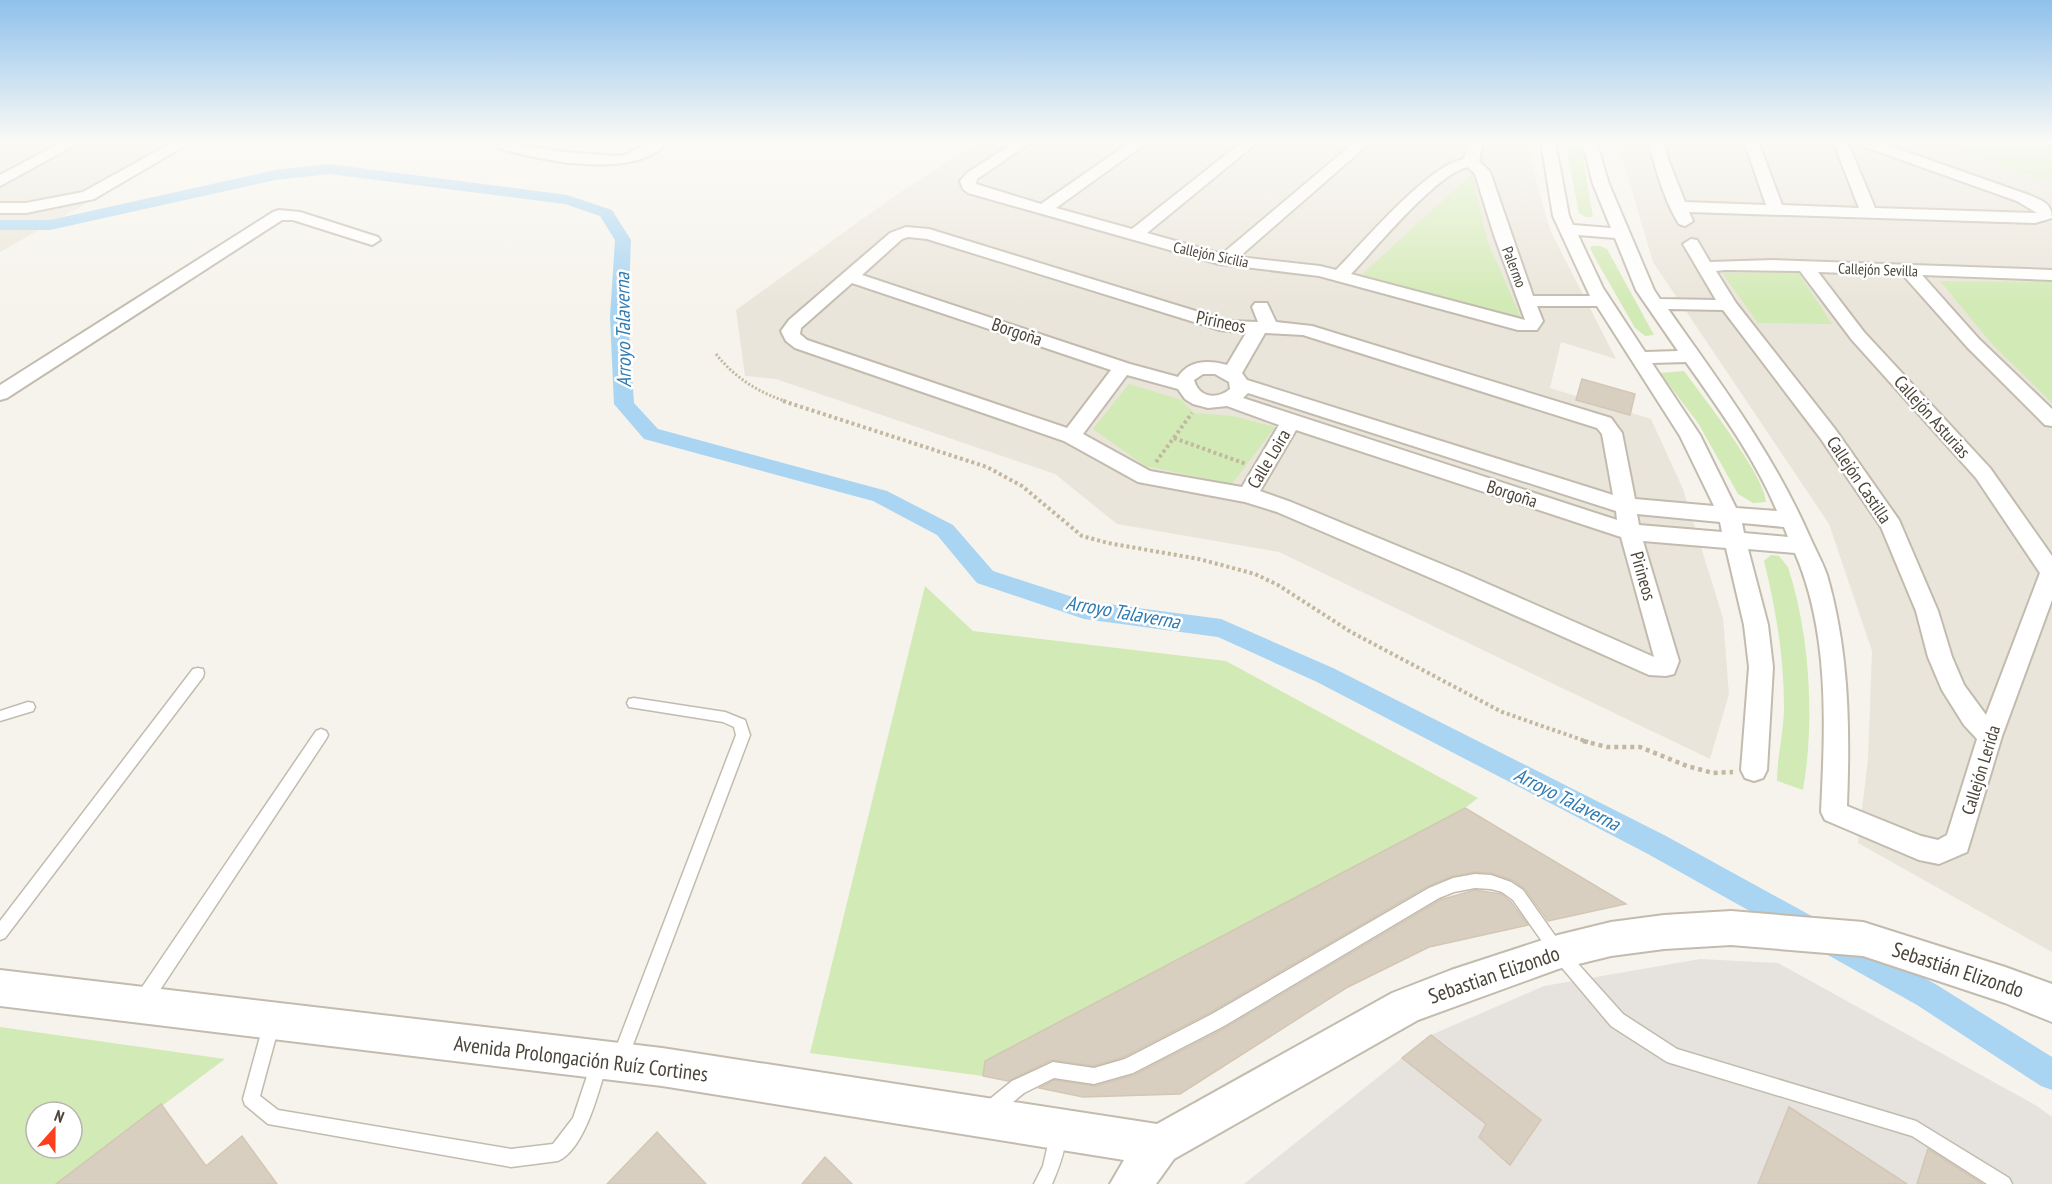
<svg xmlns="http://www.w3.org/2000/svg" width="2052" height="1184" font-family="'PT Sans Narrow',sans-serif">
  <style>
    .residential { fill: #eae5da }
    .industrial { fill: #e6e2dd }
    .green { fill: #d2eab5; fill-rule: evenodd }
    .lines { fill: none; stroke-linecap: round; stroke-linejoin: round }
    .canal { fill: #a9d4f2; fill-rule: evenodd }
    .building { fill: #d8cfc1; stroke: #d3c7b4; stroke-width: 1.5 }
    .service-casing { stroke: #c2bbae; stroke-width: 3 }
    .minor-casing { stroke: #c2bbae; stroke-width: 4 }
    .tertiary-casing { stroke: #c2bbae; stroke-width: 4 }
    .path-far2 { stroke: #c4b79f; stroke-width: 3; stroke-dasharray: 2 2; stroke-linecap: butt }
    .path-far1 { stroke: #c4b79f; stroke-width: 4; stroke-dasharray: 3 3; stroke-linecap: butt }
    .path { stroke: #c4b79f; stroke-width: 4.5; stroke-dasharray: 4 4; stroke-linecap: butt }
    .service { fill: #fff; fill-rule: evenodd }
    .minor { fill: #fff; fill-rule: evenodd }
    .tertiary { fill: #fff; fill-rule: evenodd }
    .labels { text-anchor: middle; stroke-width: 5; stroke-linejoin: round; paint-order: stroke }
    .far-street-label { font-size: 15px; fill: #4b4439; stroke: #fff }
    .street-label { font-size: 18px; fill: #4b4439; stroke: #fff }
    .water-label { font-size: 20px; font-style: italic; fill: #2e7ab2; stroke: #fff }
    .near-street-label { font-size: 21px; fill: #4b4439; stroke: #fff }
  </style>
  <rect width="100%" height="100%" fill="#f6f3ec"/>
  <path class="residential" d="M 0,141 L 197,141 L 0,252 Z
    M 979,141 L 1528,141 L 1529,154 L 1550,230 L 1616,359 L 1561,342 L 1550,388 L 1651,419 L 1683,489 L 1723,618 L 1729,694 L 1710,759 L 1279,552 L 1117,524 L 1055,474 L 776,379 L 745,376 L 736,310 L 893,197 Z
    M 1617,141 L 1930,141 L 2052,183 L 2052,952 L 1858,843 L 1868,759 L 1872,651 L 1829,524 L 1653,262 Z"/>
  <path class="industrial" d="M 1700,959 L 1778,963 L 2037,1106 L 2052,1117 L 2052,1184 L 1244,1184 L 1431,1035 L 1544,986 Z"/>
  <path class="green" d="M 1565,141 L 1580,141 L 1593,217 L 1586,217 L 1579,213 Z
    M 1930,141 L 2052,141 L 2052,183 Z
    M 1472,174 L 1487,240 L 1522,320 L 1362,274 Z
    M 1592,246 L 1600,246 L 1607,249 L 1654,335 L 1645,336 L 1635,328 L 1595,258 L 1590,248 Z
    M 1798,272 L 1832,324 L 1758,323 L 1722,273 Z
    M 1940,281 L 2052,282 L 2052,403 L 1992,344 Z
    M 1684,371 C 1701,394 1766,477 1766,502 L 1753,503 L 1738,494 L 1698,423 L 1660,373 Z
    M 1129,384 L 1179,399 L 1195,413 L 1233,416 L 1275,427 L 1232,484 L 1145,466 L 1093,429 Z
    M 1771,555 L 1779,556 L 1788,567 C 1810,634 1815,721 1803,790 L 1777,781 C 1777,756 1784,732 1784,707 C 1784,657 1776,610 1764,561 Z
    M 925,586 L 973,631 L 1226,661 L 1478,798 L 1465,808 L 985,1061 L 983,1076 L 810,1053 Z
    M 0,1027 L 225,1059 L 57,1184 L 0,1184 ZM 36,1112 L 72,1112 L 72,1148 L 36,1148 Z"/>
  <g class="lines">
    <path class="canal" d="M 329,164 L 567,195 L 612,210 L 631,240 L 628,317 L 634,403 L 658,429 L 887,491 L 953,525 L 993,571 L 1085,601 L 1221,619 L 1333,668 L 1666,836 L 1937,985 L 2052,1057 L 2052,1090 L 2041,1086 L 1917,1005 L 1648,854 L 1317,682 L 1218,637 L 1084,619 L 977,583 L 937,535 L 873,501 L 644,439 L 614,404 L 610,317 L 615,240 L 600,216 L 565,204 L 329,174 L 275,180 L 50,230 L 0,230 L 0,220 L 50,220 L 275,170 Z"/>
  </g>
  <path class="building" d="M 1582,379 L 1635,394 L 1630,415 L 1576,400 Z
    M 1465,808 L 1626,904 L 1548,921 L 1525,889 L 1512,880 L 1491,873 L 1475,872 L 1453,876 L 1428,886 L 1211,1012 L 1124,1057 L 1094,1066 L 1052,1060 L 1008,1081 L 983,1076 L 985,1061 Z
    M 1475,890 L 1501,894 L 1511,902 L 1528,925 L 1429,947 L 1346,988 L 1180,1094 L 1083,1097 L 1039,1088 L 1054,1080 L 1095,1086 L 1134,1075 L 1225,1028 L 1440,900 Z
    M 1431,1035 L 1541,1120 L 1510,1165 L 1479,1137 L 1486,1124 L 1402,1058 Z
    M 161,1104 L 206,1166 L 242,1136 L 277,1184 L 56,1184 Z
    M 1789,1107 L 1907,1184 L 1758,1184 Z
    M 657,1132 L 706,1184 L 607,1184 Z
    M 1928,1149 L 1981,1183 L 1983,1184 L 1917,1184 Z
    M 825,1157 L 852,1184 L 802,1184 Z"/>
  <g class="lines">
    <defs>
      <path id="service" d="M 198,668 L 203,669 L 204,673 L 203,677 L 5,938 L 0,940 L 0,921 L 193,669 Z
        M 634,698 L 725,712 L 745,720 L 750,735 L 628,1058 L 626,1064 L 620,1066 L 614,1064 L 612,1058 L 736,735 L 734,727 L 723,722 L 629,707 L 627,703 L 629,699 Z
        M 28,702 L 33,703 L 35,707 L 33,711 L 0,721 L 0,711 Z
        M 321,729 L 326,731 L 328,735 L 326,739 L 148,1008 L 142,1010 L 136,1008 L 134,1002 L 136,996 L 316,731 Z
        M 1475,874 L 1491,875 L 1511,882 L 1523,890 L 1563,947 L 1623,1014 L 1677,1049 L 1916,1121 L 2009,1178 L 2012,1184 L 1987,1184 L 1912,1136 L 1667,1062 L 1611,1026 L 1553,957 L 1513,900 L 1502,892 L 1491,889 L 1475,888 L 1454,892 L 1439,898 L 1224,1026 L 1133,1073 L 1094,1084 L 1054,1078 L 1024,1093 L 997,1115 L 991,1117 L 985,1115 L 983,1109 L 985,1103 L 1012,1081 L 1053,1062 L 1094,1068 L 1125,1059 L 1212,1014 L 1429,888 L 1453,878 Z
        M 272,1014 L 278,1016 L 280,1022 L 260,1096 L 278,1110 L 511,1149 L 553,1144 L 573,1118 L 593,1058 L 599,1056 L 605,1058 L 607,1064 C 599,1090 585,1149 558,1161 L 511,1167 L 268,1124 L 245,1105 L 243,1099 L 264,1022 L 266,1016 Z
        M 1058,1125 L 1064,1127 C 1070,1141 1058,1170 1052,1184 L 1034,1184 L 1043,1166 L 1052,1127 Z"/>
      <path id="minor" d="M 64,141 L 82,141 L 0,186 L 0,175 Z
        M 175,141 L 193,141 L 94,199 L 26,213 L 0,213 L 0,203 L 26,203 L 83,192 Z
        M 498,141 L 512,141 L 516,144 L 564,152 L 616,156 L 625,155 L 651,141 L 669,141 C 636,181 542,161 499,148 Z
        M 1016,141 L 1033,141 L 977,179 L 976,184 L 1041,204 L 1132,141 L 1149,141 L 1056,208 L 1132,229 L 1243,141 L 1259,141 L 1147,233 L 1222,254 L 1356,141 L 1372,141 L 1239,257 L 1320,266 L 1336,270 C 1364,242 1428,165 1464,159 L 1469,141 L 1483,141 L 1479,161 L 1490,172 L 1533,296 L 1590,296 L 1553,216 L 1541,141 L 1555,141 L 1569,216 L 1573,225 L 1611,228 L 1593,184 L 1582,141 L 1596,141 L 1609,184 L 1654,290 L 1660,299 L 1716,300 L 1683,244 L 1691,239 L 1697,240 L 1710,262 L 1773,260 L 2052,270 L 2052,280 L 1922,275 L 1979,339 L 2052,409 L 2052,426 L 2045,425 L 1967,347 L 1903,275 L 1818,272 L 1864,332 L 1990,468 L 2052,556 L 2052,600 L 2002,736 L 1967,852 L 1939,864 L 1919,860 L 1825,820 L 1821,812 C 1825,726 1830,634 1795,553 L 1748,549 L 1768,625 L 1773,667 L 1767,770 L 1763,778 L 1754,781 L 1745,778 L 1741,770 L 1749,667 L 1744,625 L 1726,548 L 1643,541 L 1679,661 L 1674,674 L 1666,676 L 1649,675 L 1447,585 L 1277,512 L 1245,502 L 1138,482 L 1064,441 L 795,348 L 786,341 L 781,331 L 789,320 L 890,233 L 906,227 L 929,229 L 1228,321 L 1258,322 L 1252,307 L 1255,303 L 1267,303 L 1276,322 L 1312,326 L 1611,418 L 1622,433 L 1635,499 L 1714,506 L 1680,436 L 1597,306 L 1537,306 L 1543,321 L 1537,330 L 1518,330 L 1319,276 L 1219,264 L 968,193 L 963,189 L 960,181 L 967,173 ZM 1468,167 L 1475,174 L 1494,235 L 1525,320 L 1351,274 C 1374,250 1438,172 1468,167 ZM 1578,235 L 1615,238 L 1636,290 L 1678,351 L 1645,352 L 1603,288 ZM 908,237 L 927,239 L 1220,330 L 1246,333 L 1227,365 C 1209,360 1189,360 1178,377 L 1130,364 L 862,275 L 902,239 ZM 1725,270 L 1800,271 L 1852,340 L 1976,478 L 2040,573 L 1986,715 L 1964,685 L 1952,657 L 1938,611 L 1899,520 L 1835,429 L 1736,303 L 1716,271 ZM 852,283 L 1111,370 L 1067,428 L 807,340 L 800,334 L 801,328 ZM 1668,309 L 1723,310 L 1821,439 L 1881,527 L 1916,611 L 1928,657 L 1942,690 L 1964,725 L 1977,739 L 1947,835 L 1938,840 L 1921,836 L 1847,806 C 1850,727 1849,651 1827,575 C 1822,561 1814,547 1808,533 C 1772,452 1719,381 1668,309 ZM 1265,333 L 1303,335 L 1597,428 L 1602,434 L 1613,495 L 1247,380 L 1242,373 ZM 1686,362 C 1719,409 1755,458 1777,511 L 1736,508 L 1700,435 L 1652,363 ZM 1215,374 L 1229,382 L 1230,389 C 1217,400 1199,398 1194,380 L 1203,374 ZM 1127,375 L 1178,389 L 1185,399 L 1193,404 L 1208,408 L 1227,406 L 1279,425 L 1242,487 L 1150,471 L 1083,434 ZM 1248,393 L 1616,511 L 1617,520 L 1243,398 ZM 1296,430 L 1621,537 L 1654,657 L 1463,573 L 1291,502 L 1260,491 ZM 1637,514 L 1720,522 L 1722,532 L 1639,525 ZM 1742,523 L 1784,527 L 1788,537 L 1744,533 Z
        M 1649,141 L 1663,141 L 1668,159 L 1685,202 L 1766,205 L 1744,141 L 1758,141 L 1782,205 L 1859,208 L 1833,141 L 1847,141 L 1875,208 L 2037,213 L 2017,201 L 1857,144 L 1855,141 L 1876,141 L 2029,195 C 2041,200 2052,203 2052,218 L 2035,223 L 1689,212 L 1693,221 L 1685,226 L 1679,224 C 1666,204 1654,166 1649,141 Z
        M 279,210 L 300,212 L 378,237 L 380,240 L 372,245 L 293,220 L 282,220 L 7,398 L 0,400 L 0,385 L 273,212 Z"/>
      <path id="tertiary" d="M 1731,911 L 1863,922 L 2005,967 L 2052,984 L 2052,1022 L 2005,1003 L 1863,956 L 1731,945 L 1664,949 L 1611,956 L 1558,969 L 1418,1020 L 1174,1159 L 1156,1184 L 1110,1184 L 1124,1160 L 662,1086 L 0,1006 L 0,970 L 662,1048 L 1157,1124 L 1392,993 L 1451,970 L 1558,935 L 1611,922 L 1664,915 Z"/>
    </defs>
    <use href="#service" class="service-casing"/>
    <use href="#minor" class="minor-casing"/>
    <use href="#tertiary" class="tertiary-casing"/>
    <path class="path-far2" d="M 716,354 C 735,378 759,393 788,402"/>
    <path class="path-far1" d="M 783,401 L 987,467 L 1022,486 L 1082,536 L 1108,543 L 1199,559 L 1255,574 L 1278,585 L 1351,632 L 1502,712 L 1588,742
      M 1174,438 L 1246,464
      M 1156,462 L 1192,413"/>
    <path class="path" d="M 1583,741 L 1607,747 L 1640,747 L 1687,766 L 1713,773 L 1733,772"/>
    <use href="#service" class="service"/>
    <use href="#minor" class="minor"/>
    <use href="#tertiary" class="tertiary"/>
  </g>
  <linearGradient id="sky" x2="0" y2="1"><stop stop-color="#8fc1ec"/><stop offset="0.46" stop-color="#fbfaf6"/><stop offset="1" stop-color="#fbfaf6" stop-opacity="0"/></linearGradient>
  <rect width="2052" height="307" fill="url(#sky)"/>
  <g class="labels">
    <g class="far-street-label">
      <text transform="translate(1211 255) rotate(12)" y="5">Callejón Sicilia</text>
      <text transform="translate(1514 267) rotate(69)" y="5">Palermo</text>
      <text transform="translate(1878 270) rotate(2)" y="5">Callejón Sevilla</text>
    </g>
    <g class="street-label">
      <text transform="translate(1221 322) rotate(12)" y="6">Pirineos</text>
      <text transform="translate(1017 332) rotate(19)" y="6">Borgoña</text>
      <text transform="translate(1932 417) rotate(48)" y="6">Callejón Asturias</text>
      <text transform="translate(1269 459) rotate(-59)" y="6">Calle Loira</text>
      <text transform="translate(1859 480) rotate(56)" y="6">Callejón Castilla</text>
      <text transform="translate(1512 494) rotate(18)" y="6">Borgoña</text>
      <text transform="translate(1643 576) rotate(74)" y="6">Pirineos</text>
      <text transform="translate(1981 770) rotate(-73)" y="6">Callejón Lerida</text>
    </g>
    <g class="water-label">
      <text transform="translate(623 330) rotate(-91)" y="7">Arroyo Talaverna</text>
      <text transform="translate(1123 612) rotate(10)" y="7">Arroyo Talaverna</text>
      <text transform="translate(1567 799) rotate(27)" y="7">Arroyo Talaverna</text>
    </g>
    <g class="near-street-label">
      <text transform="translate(1958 970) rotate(18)" y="7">Sebastián Elizondo</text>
      <text transform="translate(1494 975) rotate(-19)" y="7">Sebastian Elizondo</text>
      <text transform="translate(581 1059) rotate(7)" y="7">Avenida Prolongación Ruíz Cortines</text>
    </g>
  </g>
  <g transform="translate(54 1130) rotate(21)"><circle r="28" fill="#ffffff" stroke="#b7b4b0" stroke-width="1.5"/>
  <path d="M0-4.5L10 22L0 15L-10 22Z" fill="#fc3f1d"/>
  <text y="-9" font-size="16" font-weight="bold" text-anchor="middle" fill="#4b4439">N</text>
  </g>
</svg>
